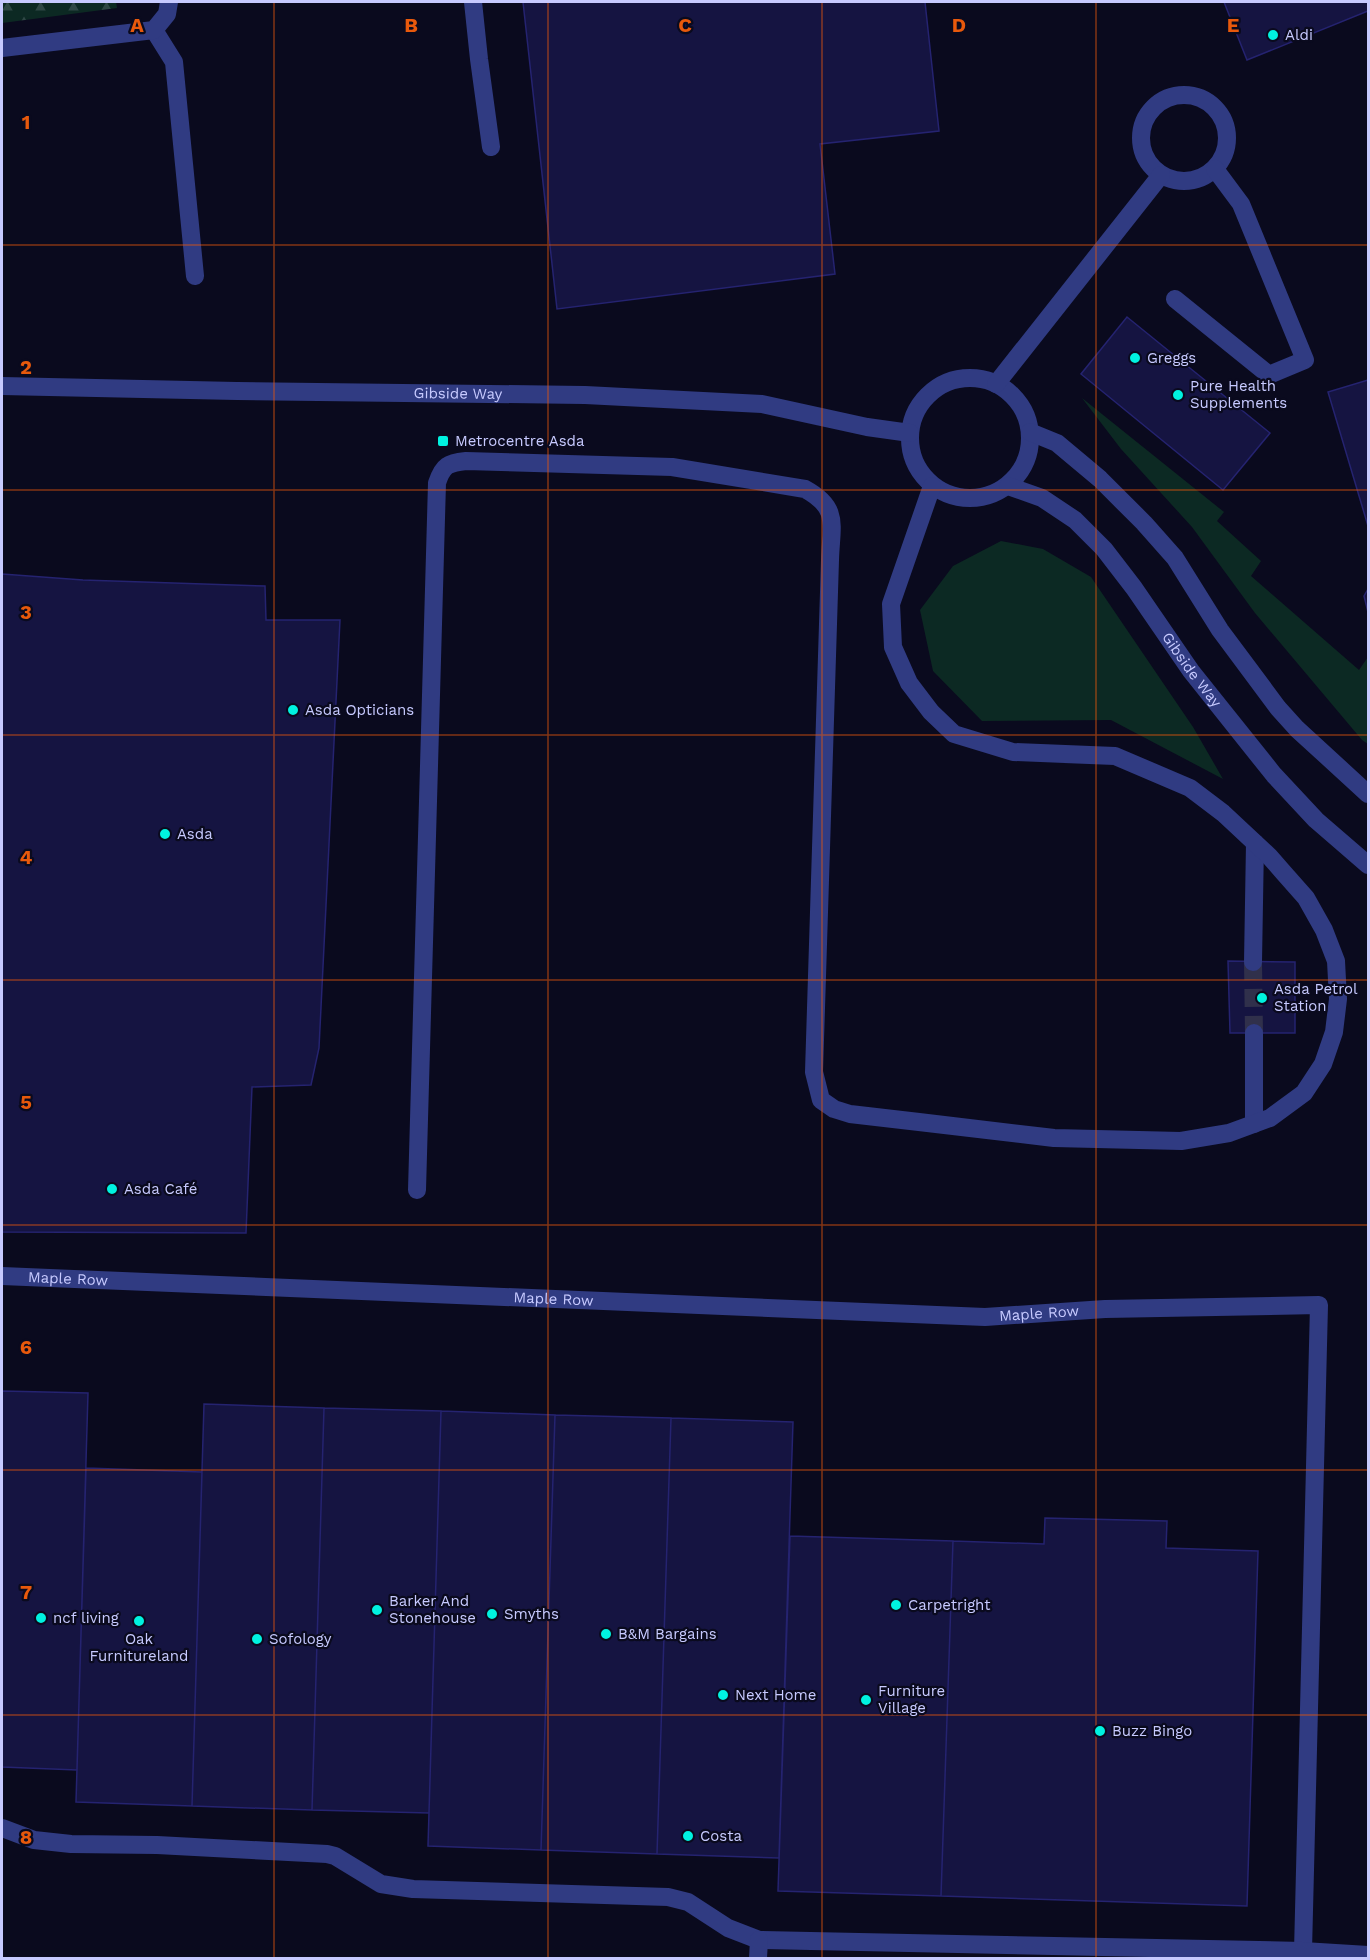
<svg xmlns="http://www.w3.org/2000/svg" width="1370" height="1960" font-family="'Work Sans',sans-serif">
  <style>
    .grass { fill: #0c2923 }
    .forest { fill: url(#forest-firs) }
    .building { fill: #151441; stroke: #252370; stroke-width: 1.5 }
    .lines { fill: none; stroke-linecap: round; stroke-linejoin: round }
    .minor-tunnel { stroke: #30304b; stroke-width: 18; stroke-dasharray: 18 9; stroke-linecap: butt }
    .minor { stroke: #303b82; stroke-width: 18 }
    .grid { fill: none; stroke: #e8590c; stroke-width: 1.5; stroke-opacity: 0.55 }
    .poi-dot { fill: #00f2e0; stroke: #0a0a1e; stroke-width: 2 }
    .labels { text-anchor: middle; stroke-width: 4.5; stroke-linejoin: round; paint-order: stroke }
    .poi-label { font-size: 15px; fill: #c7caff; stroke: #0a0a1e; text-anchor: start }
    .street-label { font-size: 15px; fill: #c7caff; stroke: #0a0a1e }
    .grid-label { font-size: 20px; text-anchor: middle; font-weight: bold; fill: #e8590c; stroke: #0a0a1e; stroke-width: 4.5; stroke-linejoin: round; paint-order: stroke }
  </style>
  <defs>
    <pattern id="forest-firs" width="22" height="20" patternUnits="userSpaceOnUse" patternTransform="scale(1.5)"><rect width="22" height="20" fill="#0c2923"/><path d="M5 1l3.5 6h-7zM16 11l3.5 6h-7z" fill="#2e4744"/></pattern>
  </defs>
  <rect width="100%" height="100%" fill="#0a0a1e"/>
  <path class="grass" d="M 1082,398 L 1224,512 L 1217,521 L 1261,561 L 1251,576 L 1359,670 L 1368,657 L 1368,744 L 1362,740 L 1255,613 L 1192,527 L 1121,449 Z
    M 1001,541 L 1043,549 L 1091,577 L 1193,727 L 1223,779 L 1111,720 L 982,721 L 933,671 L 920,610 L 953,566 Z"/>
  <path class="forest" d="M 2,2 L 116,2 L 117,8 L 2,23 Z"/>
  <path class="building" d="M 523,2 L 925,2 L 939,131 L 820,144 L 835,274 L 557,309 Z
    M 1224,2 L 1368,2 L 1368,11 L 1247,60 Z
    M 1127,317 L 1270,433 L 1223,490 L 1081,374 Z
    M 1368,380 L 1368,526 L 1328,392 Z
    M 2,574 L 83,580 L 265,586 L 266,620 L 340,620 L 319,1048 L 311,1085 L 252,1087 L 246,1233 L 2,1232 Z
    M 1368,589 L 1368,612 L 1364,596 Z
    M 1228,961 L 1295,962 L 1295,1033 L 1230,1033 Z
    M 2,1391 L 88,1393 L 77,1770 L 2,1767 Z
    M 204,1404 L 324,1408 L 312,1810 L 192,1806 Z
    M 324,1408 L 441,1411 L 429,1813 L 312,1810 Z
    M 441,1411 L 555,1415 L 541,1850 L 428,1846 Z
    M 555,1415 L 671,1418 L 657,1854 L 541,1850 Z
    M 671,1418 L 793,1422 L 779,1858 L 657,1854 Z
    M 86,1468 L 202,1472 L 192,1806 L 76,1802 Z
    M 1045,1518 L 1167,1521 L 1166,1548 L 1258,1551 L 1247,1906 L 941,1896 L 953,1541 L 1044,1544 Z
    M 790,1536 L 953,1541 L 941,1896 L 778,1891 Z"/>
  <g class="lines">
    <path class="minor-tunnel" d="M 1253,962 L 1254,1033"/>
    <g class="minor">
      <path d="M 473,2 L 479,59 L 491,147"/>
      <path d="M 154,30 L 174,62 L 195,276"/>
      <path d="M 2,48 L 154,30 L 167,14 L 169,2"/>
      <circle cx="1184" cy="138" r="43"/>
      <path d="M 1175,299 L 1269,375 L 1305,360 L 1241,204 L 1215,169"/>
      <circle cx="970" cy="438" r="60"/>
      <path d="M 996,384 L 1161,175"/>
      <path id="s1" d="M 2,386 L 237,391 L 585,395 L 762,404 L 867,427 L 910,433"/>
      <path d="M 1030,432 L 1057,443 L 1100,479 L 1144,523 L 1175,558 L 1220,630 L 1278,708 L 1297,729 L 1368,794"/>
      <path id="s2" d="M 1008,486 L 1042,498 L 1075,520 L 1104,549 L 1134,588 L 1191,671 L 1274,775 L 1316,820 L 1368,865"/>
      <path d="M 1253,962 L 1255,843"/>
      <path d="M 1254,1033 L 1254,1124"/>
      <path d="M 417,1190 L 437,483 C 443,465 448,463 466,461 L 672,467 L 805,489 C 840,508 831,525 830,560 L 814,1072 L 821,1100 L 834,1109 L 850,1114 L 919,1122 L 1054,1138 L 1181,1141 L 1229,1133 L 1270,1118 L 1304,1093 L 1323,1064 L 1334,1032 L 1338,999 L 1336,961 L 1324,930 L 1306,898 L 1283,872 L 1269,856 L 1223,813 L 1190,788 L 1115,756 L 1013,752 L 954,734 L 931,712 L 909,683 L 893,647 L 891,604 L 932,486"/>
      <path id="s3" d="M 2,1276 L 985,1317 L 1105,1309 L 1319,1305 L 1303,1951"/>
      <path d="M 2,1828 L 34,1840 L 71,1844 L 157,1845 L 327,1854 L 335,1856 L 381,1884 L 413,1889 L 668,1897 L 688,1902 L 728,1928 L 759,1940 L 1303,1951 L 1368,1955"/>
      <path d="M 758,1958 L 759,1940"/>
    </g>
  </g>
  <path class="grid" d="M 274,2 L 274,1958M 548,2 L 548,1958M 822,2 L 822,1958M 1096,2 L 1096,1958M 2,245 L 1368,245M 2,490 L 1368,490M 2,735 L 1368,735M 2,980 L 1368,980M 2,1225 L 1368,1225M 2,1470 L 1368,1470M 2,1715 L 1368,1715"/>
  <g class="poi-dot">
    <circle cx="1273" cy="35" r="6"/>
    <circle cx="1135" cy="358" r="6"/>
    <circle cx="1178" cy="395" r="6"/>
    <rect x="437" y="435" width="12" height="12" rx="3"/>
    <circle cx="293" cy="710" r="6"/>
    <circle cx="165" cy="834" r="6"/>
    <circle cx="1262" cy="998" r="6"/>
    <circle cx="112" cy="1189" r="6"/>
    <circle cx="896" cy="1605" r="6"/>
    <circle cx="377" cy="1610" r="6"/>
    <circle cx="492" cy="1614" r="6"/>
    <circle cx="41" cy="1618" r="6"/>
    <circle cx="139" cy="1621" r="6"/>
    <circle cx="606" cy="1634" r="6"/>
    <circle cx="257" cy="1639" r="6"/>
    <circle cx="723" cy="1695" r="6"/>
    <circle cx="866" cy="1700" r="6"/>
    <circle cx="1100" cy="1731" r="6"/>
    <circle cx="688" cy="1836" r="6"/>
  </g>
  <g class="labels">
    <g class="poi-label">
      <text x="1285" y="40">Aldi</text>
      <text x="1147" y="363">Greggs</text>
      <text x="1190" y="391">Pure Health<tspan x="1190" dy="17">Supplements</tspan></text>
      <text x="455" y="446">Metrocentre Asda</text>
      <text x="305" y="715">Asda Opticians</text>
      <text x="177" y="839">Asda</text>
      <text x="1274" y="994">Asda Petrol<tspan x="1274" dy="17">Station</tspan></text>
      <text x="124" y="1194">Asda Café</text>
      <text x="389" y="1606">Barker And<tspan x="389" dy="17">Stonehouse</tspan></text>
      <text x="908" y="1610">Carpetright</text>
      <text x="504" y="1619">Smyths</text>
      <text x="53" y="1623">ncf living</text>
      <text x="618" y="1639">B&amp;M Bargains</text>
      <text x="139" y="1644" text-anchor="middle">Oak<tspan x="139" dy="17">Furnitureland</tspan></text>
      <text x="269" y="1644">Sofology</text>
      <text x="878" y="1696">Furniture<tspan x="878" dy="17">Village</tspan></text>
      <text x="735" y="1700">Next Home</text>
      <text x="1112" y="1736">Buzz Bingo</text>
      <text x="700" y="1841">Costa</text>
    </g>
    <g class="street-label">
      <text dy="5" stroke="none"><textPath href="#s1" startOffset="456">Gibside Way</textPath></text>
      <text dy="5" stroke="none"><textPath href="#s2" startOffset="266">Gibside Way</textPath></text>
      <text dy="5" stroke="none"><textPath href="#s3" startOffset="66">Maple Row</textPath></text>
      <text dy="5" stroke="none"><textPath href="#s3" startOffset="552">Maple Row</textPath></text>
      <text dy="5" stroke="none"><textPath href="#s3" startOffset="1038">Maple Row</textPath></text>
    </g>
  </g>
  <g class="grid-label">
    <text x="137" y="32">A</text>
    <text x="411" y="32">B</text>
    <text x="685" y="32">C</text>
    <text x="959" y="32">D</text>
    <text x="1233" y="32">E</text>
    <text x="26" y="129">1</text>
    <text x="26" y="374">2</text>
    <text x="26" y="619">3</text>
    <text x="26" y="864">4</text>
    <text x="26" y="1109">5</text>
    <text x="26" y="1354">6</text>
    <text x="26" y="1599">7</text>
    <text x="26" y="1844">8</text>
  </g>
  <rect width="1370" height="1960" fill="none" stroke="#c7caff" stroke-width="6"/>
</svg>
